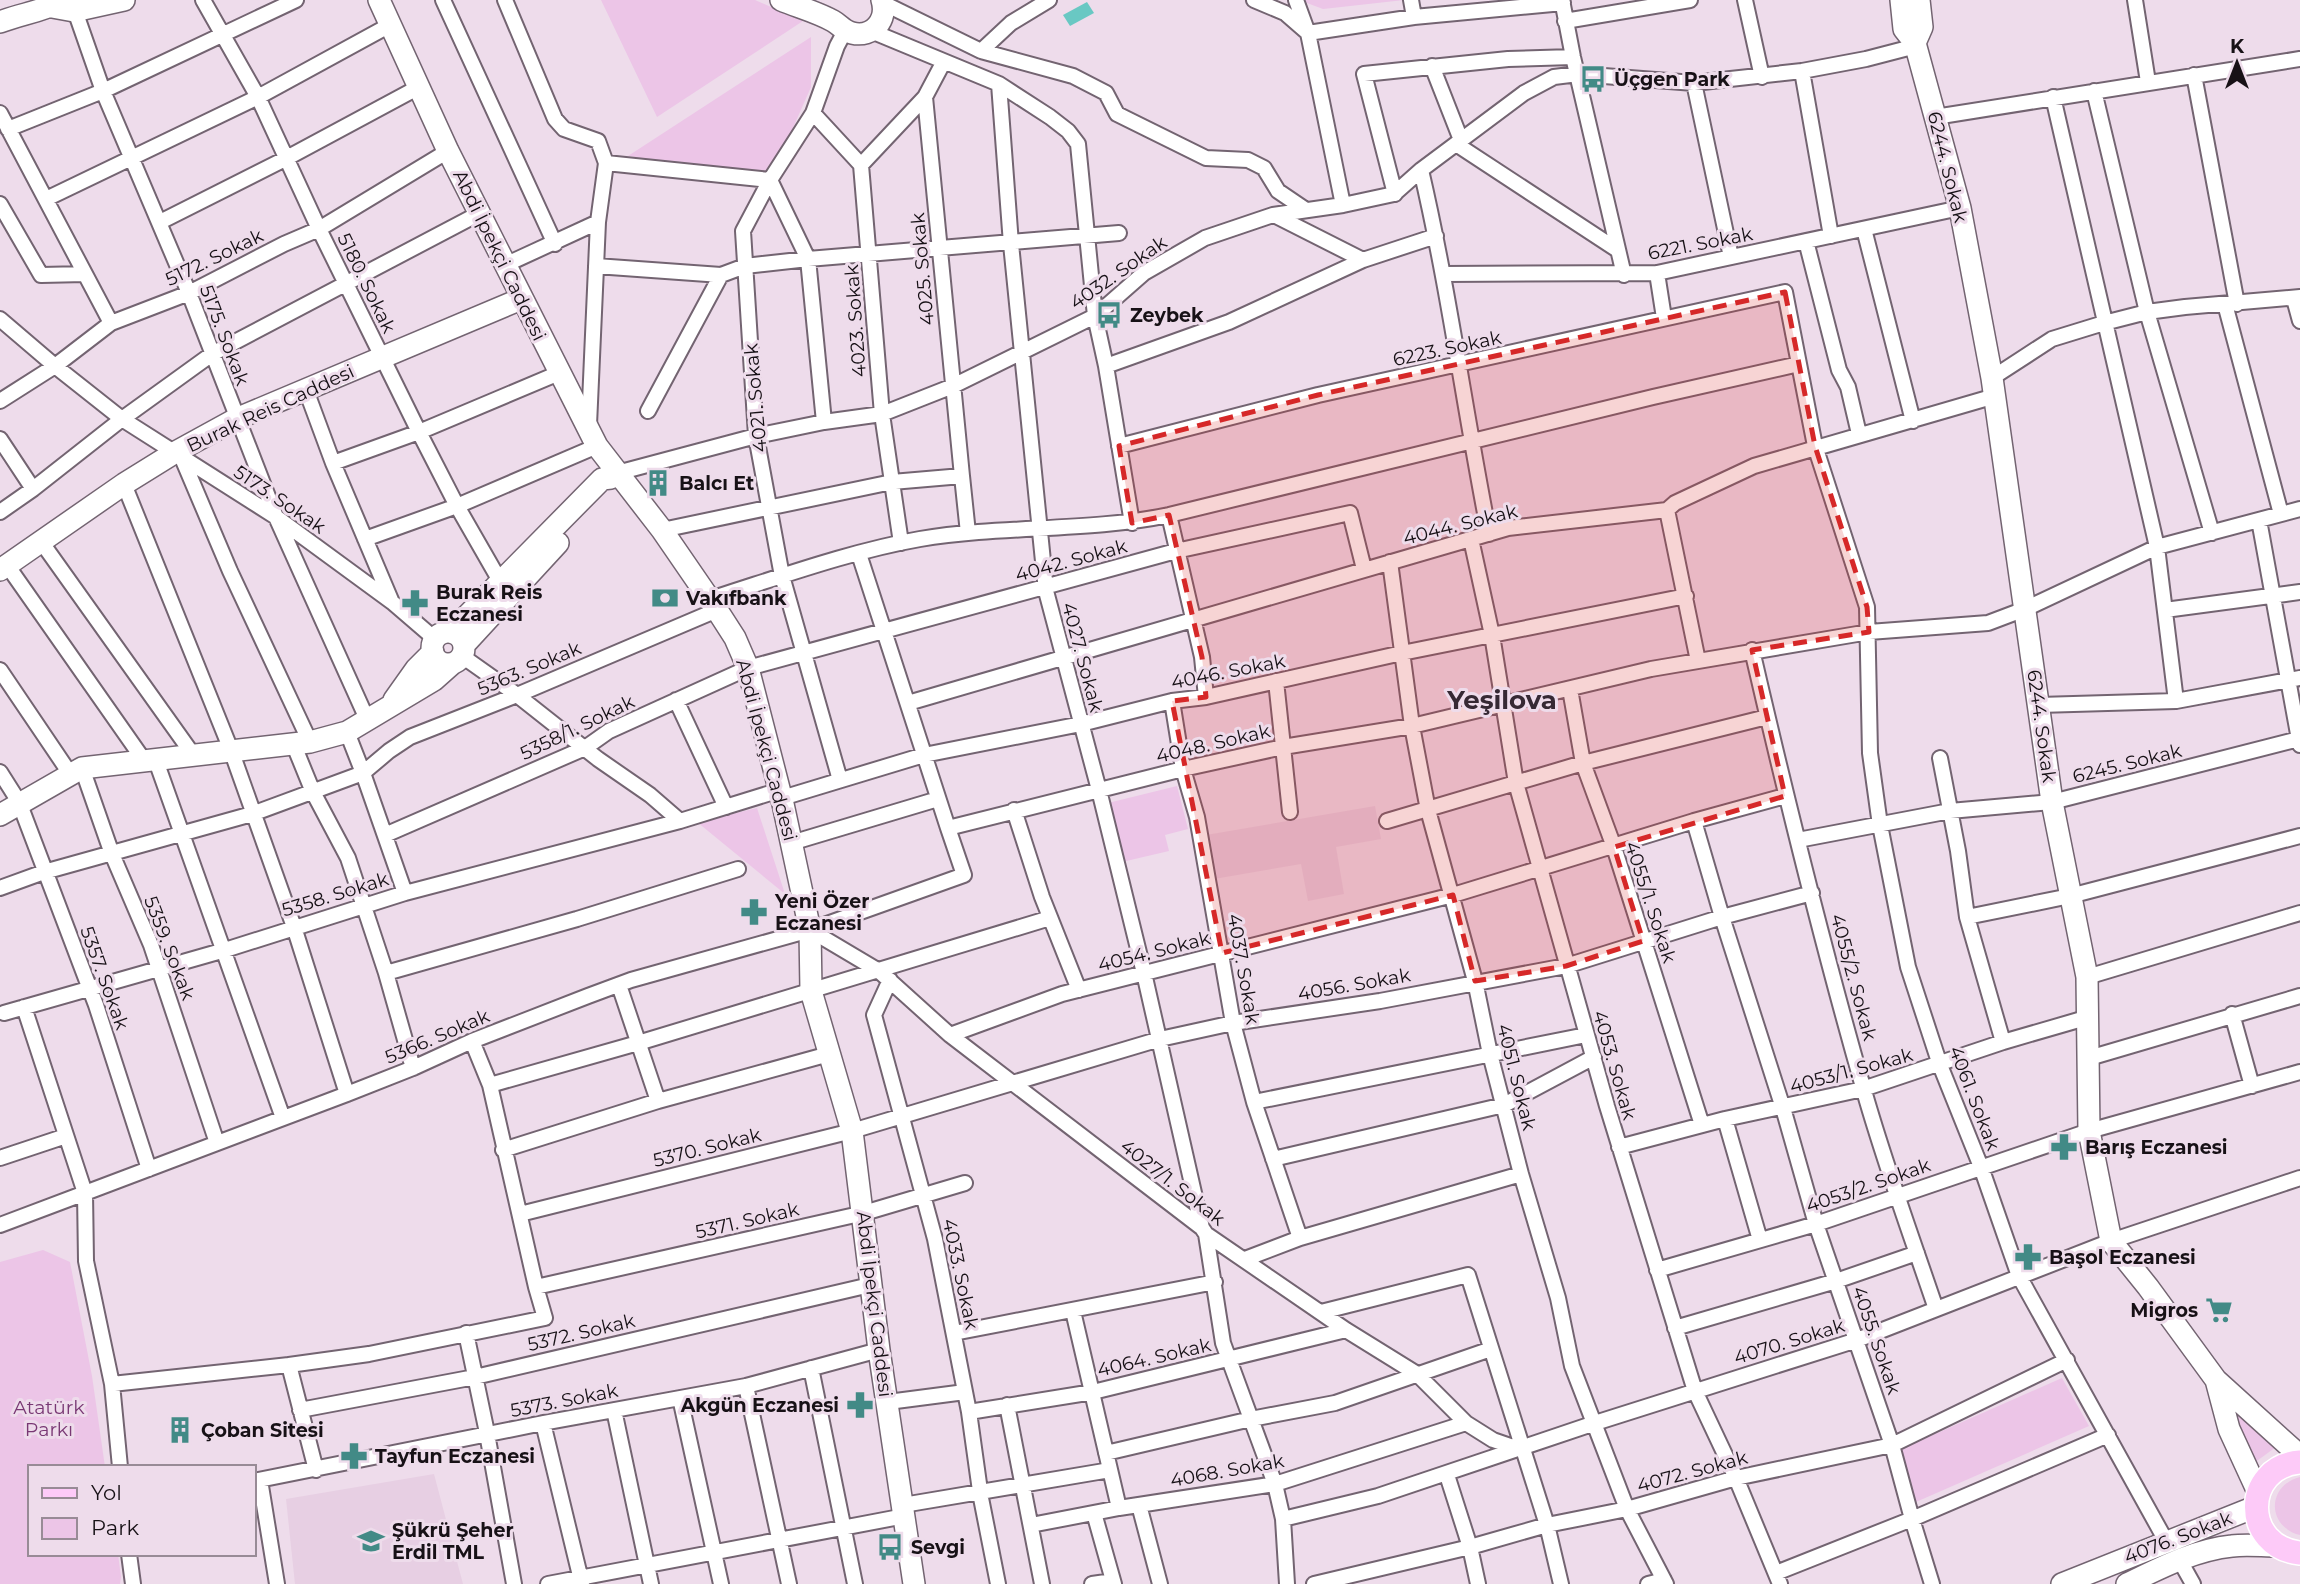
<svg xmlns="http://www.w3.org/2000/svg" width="2300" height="1584" font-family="Montserrat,sans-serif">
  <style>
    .built { fill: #e7cfe3 }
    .green { fill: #ecc5e7 }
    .water { fill: #69c8c3 }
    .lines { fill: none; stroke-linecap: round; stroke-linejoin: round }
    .street-casing { stroke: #736471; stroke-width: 18 }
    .secondary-casing { stroke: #736471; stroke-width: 24 }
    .primary-casing { stroke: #fff; stroke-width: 26 }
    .street { stroke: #fff; stroke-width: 14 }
    .secondary { stroke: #fff; stroke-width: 21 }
    .primary { stroke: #fdcaf8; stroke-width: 23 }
    .marked { fill: #d62828; fill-opacity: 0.2; stroke: #d62828; stroke-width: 5; stroke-dasharray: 14 9; stroke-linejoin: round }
    .labels { text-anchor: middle; stroke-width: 6; stroke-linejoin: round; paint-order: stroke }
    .poi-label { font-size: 19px; font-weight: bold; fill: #171116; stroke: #eedceb; text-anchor: start }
    .street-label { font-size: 19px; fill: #171116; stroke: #eedceb }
    .park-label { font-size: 19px; fill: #793874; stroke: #eedceb }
    .district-label { font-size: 26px; font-weight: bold; fill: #362934; stroke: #eedceb }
  </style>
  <rect width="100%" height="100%" fill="#eedceb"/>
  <path class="built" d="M 1375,806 L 1381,839 L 1336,847 L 1344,894 L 1308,901 L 1301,864 L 1214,879 L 1206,835 Z
    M 434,1474 L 463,1584 L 295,1584 L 286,1499 Z"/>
  <path class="green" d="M 601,0 L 755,0 L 803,21 L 657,117 Z
    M 1299,0 L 1404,0 L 1323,9 Z
    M 811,37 L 811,87 L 770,180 L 628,156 Z
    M 1177,786 L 1188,829 L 1165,835 L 1169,851 L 1122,862 L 1108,803 Z
    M 757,808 L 785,894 L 697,822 Z
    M 43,1250 L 70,1262 L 92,1376 L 105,1467 L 30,1467 L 30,1554 L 118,1554 L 121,1577 L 120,1584 L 0,1584 L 0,1262 Z
    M 2062,1378 L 2089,1426 L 1916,1502 L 1899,1450 Z
    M 2229,1400 L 2276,1447 L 2254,1463 Z
    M 2300,1477 L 2300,1535 C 2267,1527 2266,1486 2300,1477 Z"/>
  <path class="water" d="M 1087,2 L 1094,13 L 1070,26 L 1063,15 Z"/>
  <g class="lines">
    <defs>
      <path id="street" d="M 203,0 L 258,97 L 319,229 L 419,432 L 457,506 L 500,581
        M 443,0 L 555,244
        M 505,0 L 555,119 L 564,129 L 598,141 L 606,163
        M 1254,0 L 1285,13 L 1308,33 L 1414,17 L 1563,3
        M 1296,0 L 1308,33 L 1343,205
        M 1411,0 L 1414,17
        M 1562,0 L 1573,57 L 1624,275
        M 1745,0 L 1762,77
        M 2135,0 L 2148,82
        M 883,3 L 981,51 L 1073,76 L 1106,93 L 1117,114 L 1206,158 L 1248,160 L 1264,168 L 1278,191 L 1306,210
        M 73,5 L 103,91 L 189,293 L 276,517 L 367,719
        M 1565,21 L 1690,0
        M 871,31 L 999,84 L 1050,117 L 1068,131 L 1078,144 L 1095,316 L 1106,366 L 1132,523
        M 981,51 L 1011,23 L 1049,0
        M 943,63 L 925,97 L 962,476
        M 1432,66 L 1461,140
        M 1802,71 L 1831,236
        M 2194,75 L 2237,304
        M 1694,83 L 1731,257
        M 999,84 L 1011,244 L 1046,591 L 1099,790 L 1144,973 L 1202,1228
        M 2094,91 L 2147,312 L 2212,533
        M 2053,97 L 2157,547 L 2176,701
        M 0,113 L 111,323
        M 813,113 L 861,165 L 882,414 L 901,543
        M 1935,117 L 2300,59
        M 8,129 L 103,91 L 296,0
        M 1456,144 L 1616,249
        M 861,165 L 925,97
        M 1421,170 C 1449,290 1465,413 1489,534
        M 1395,194 L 1364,74 L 1508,59 L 1573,57
        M 46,199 L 258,97 L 390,25
        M 0,204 L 41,275 L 85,274
        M 1274,215 L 1363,260
        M 160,222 L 285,159 L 419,87
        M 1864,229 L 1913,421
        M 1806,241 L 1839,370 L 1848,387 L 1859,434
        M 507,264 L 598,222
        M 596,266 L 721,275 L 745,266 L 808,259 L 1119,233
        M 1657,273 L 1664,318
        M 1444,274 L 1657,273 L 1960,208
        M 2294,299 L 2300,321
        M 2225,304 L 2281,514
        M 0,319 L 55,366 L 122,419 L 276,517 L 392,602 L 435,639
        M 1106,366 L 1229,322 L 1363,260 L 1436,236
        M 1992,378 L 2052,339 L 2104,323 L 2147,312 L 2185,307 L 2300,297
        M 306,390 L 333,463 L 391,600
        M 0,401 L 55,366 L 111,323 L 189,293 L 284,244 L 319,229 L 448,151
        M 648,411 L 721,275
        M 589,425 L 598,222 L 606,163 L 770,180 L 808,259 L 824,422
        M 0,439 L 33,489
        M 1119,446 L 1318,395 L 1785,292 L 1815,446 L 1867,607 L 1870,753 L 1880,825 L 1908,967 L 1940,1065 L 1981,1167 L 2019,1276 L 2166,1541
        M 182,458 L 230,571 L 310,742
        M 333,463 L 419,432 L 559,373
        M 617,473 L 756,436 L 824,422 L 882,414 L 953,386 L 1095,316 L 1144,273 L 1205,238 L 1273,215 L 1343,205 L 1394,194 L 1421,170 L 1524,93 L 1554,77 L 1578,74 L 1694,83 L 1802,71 L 1866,59 L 1916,46
        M 124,484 L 231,750 L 294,927 L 347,1094
        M 1667,510 L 1698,661
        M 0,512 L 33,489 L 122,419 L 212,354 L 480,213
        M 1169,515 L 1202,657 L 1206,697
        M 2259,520 L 2300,745
        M 662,530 L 892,482 L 962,476 L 968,533
        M 365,539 L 457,506 L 597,446
        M 1471,539 L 1492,635 L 1516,783 L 1607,1106 L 1695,1391 L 1736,1478 L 1780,1584
        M 40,540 L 194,756
        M 859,554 L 948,828
        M 1390,562 L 1412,726 L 1428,810 L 1475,981 L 1490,1054 L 1521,1174 L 1558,1298 L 1572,1366 L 1627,1509 L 1666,1584
        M 7,565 L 143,759
        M 710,599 C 777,578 851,551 920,539 C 1003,525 1088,532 1169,515 L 1653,397 L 1799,364
        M 2165,610 L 2300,592
        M 1752,650 C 1786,797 1822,943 1863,1087 C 1884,1162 1911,1235 1936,1309
        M 462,656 L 517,695 L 598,759 L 650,795 L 680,821 L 780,790
        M 0,670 L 71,775
        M 1276,681 L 1290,812
        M 1570,689 L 1583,763 L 1614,847 L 1702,1125
        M 676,700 L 726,807
        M 1172,701 L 1183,769 L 1197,817 L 1233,1023 L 1254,1102 L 1300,1238
        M 908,703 L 1508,528 L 1667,510 L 1675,503 L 1754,466 L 1995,396
        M 2039,705 L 2176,701 L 2300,678
        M 347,732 L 363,773 L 389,751 L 410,737 L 517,695 L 717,610
        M 293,743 L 313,792 L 348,858 L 386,973 L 413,1068
        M 155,758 L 283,1118
        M 1940,758 L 1958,851 L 1967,917 L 2003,1042
        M 82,768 L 112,854 L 151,945 L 217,1143
        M 0,772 L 19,802 L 96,1005 L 149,1169
        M 840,780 L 782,576 L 756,436 L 743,231 L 770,180 L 813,113 L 837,46 L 845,31
        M 782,798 L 924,755 L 1081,724 L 1172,701 L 1206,697 L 1402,653 L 1686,596
        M 1014,810 L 1042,897 L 1079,990
        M 1387,821 L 1583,763 L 1767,717
        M 1694,821 L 1722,917 L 1783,1108 L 1816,1224 L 1892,1445 L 1912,1519 L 1932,1584
        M 385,835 L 585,748 L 609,731 L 748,668 L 1176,551 L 1350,513 L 1364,569
        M 1798,840 L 1950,811 L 2052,802 L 2299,739
        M 791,843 L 938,799
        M 0,888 L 44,872 L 252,814 L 363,773 L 405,893
        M 1967,917 L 2070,896 L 2300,836
        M 810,930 L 879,971 L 950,1035 L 1202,1228 L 1206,1234 L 1346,1330 L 1417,1374 L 1466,1423 L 1493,1440 L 1522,1450
        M 386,973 L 577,919 L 738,869
        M 2087,977 L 2300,913
        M 890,980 L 874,1015 L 935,1239 L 969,1412 L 981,1498 L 998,1584
        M 619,985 L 658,1101
        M 24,1007 L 85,1193 L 347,1094 L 413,1068 L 472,1041 L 588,996 L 631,980 L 810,930 L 964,875 L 948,828 L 1183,769 L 1283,747 L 1412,726 L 1651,669 L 1869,632 L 1988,623 L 2025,609 L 2157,547 L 2300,509
        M 4,1013 L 225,950 L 405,893 L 680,821
        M 2232,1014 L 2252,1086
        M 950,1035 L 1062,994 L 1453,895 L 1694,821 L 1785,796
        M 472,1041 L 490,1085 L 536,1287
        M 2089,1058 L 2300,996
        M 490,1085 L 638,1043 L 1050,918
        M 1254,1102 L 1586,1035
        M 1725,1119 L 1760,1240
        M 1619,1147 L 1725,1119 L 1863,1089 L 2003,1042 L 2089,1017
        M 503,1150 L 658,1101 L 829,1054
        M 0,1158 L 66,1136
        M 1273,1159 L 1504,1105 L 1594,1057
        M 520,1214 L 852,1131 L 1160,1039 L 1233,1023 L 1380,1001 L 1566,966 L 1722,917 L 1812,893
        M 0,1225 L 85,1193 L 86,1261 L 112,1384 L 120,1467
        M 1206,1234 L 1223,1343 L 1275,1484 L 1283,1519 L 1287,1584
        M 1245,1259 L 1300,1238 L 1521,1174
        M 1657,1270 L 1816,1224 L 2089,1131 L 2300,1072
        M 1073,1311 L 1119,1508
        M 1321,1312 L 1468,1275 L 1547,1525 L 1561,1584
        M 1675,1328 L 1836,1281 L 1917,1253
        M 466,1333 L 486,1428 L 514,1584
        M 954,1333 L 1215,1282
        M 811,1368 L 855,1584
        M 112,1384 L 289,1365
        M 746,1386 L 789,1584
        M 680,1398 L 721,1584
        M 888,1402 L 965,1392
        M 1007,1405 L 1042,1584
        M 300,1410 L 475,1377 L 870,1285
        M 614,1410 L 651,1584
        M 969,1412 L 1093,1392 L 1346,1330
        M 543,1423 L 582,1584
        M 1106,1453 L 1251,1419 L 1335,1403 L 1491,1349
        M 316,1470 L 289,1365 L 369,1354 L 545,1318 L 536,1287 L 864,1213 L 965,1183
        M 1447,1475 L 1470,1547 L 1478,1584
        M 260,1480 L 277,1584
        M 254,1481 L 543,1423 L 746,1386 L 879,1350
        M 903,1505 L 1110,1470
        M 1139,1505 L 1160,1584
        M 1094,1513 L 1114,1584
        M 1283,1519 L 1378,1496 L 1595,1423 L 1857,1340 L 2111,1241 L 2300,1178
        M 1031,1525 L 1119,1508 L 1275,1484 L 1466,1423
        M 129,1554 L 133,1584
        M 2179,1559 L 2193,1584
        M 1776,1573 L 1912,1519 L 2108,1435
        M 548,1584 L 905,1516
        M 1092,1584 L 1113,1581
        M 1314,1584 L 1470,1547 L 1547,1525 L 1627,1509 L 1736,1478 L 1892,1445 L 2067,1360
        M 1648,1584 L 1664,1580"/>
      <path id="secondary" d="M 379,0 L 448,151 L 597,446 L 662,530 L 717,610 L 735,638 L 748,668 L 783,804 L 810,930 L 811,991 L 852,1131 L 879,1350 L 914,1584
        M 781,0 C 798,7 817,12 833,21 C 840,25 844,31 852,33 C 873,38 888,20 882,0
        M 1901,0 L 1904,29 L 1915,43 L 1960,208 L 1992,378 L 2052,802 L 2087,977 L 2089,1131 L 2111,1241 L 2148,1287 L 2216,1380 L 2300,1456
        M 52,7 L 74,11 L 124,0
        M 0,22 C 21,14 44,11 64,0
        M 1915,43 L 1922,27 L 1919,0
        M 0,570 L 124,484 L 174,453 L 236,419 L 521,299
        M 451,632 L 602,479 L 611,478 L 617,473
        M432 648a16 16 0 1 1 32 0a16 16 0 1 1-32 0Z
        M 464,645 L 558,543
        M 394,700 L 416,669 L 433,652
        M 0,815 L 82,768 L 310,742 L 347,732 L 434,680 L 452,664
        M 2216,1380 L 2229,1429 L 2258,1492
        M 2062,1584 L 2255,1507
        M 2127,1584 C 2160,1568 2194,1550 2232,1546 C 2246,1544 2262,1546 2276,1546"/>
      <path id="primary" d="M 2300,1462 C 2242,1467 2242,1547 2300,1553"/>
    </defs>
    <use href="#street" class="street-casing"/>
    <use href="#secondary" class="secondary-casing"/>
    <use href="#primary" class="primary-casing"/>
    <use href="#street" class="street"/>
    <use href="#secondary" class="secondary"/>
    <use href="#primary" class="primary"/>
  </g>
  <path class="marked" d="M 1785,292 L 1815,446 L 1867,607 L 1869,632 L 1752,650 L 1785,796 L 1614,847 L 1643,941 L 1566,966 L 1475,981 L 1453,895 L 1222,953 L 1172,701 L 1206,697 L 1202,657 L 1169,515 L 1132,523 L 1119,446 L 1318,395 Z"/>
  <defs>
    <symbol id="bus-bare" viewBox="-9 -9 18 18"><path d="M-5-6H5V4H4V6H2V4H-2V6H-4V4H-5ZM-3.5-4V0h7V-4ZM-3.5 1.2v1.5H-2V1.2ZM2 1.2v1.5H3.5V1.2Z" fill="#428a86" stroke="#eedceb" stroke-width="2.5" paint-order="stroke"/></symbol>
    <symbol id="building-bare" viewBox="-9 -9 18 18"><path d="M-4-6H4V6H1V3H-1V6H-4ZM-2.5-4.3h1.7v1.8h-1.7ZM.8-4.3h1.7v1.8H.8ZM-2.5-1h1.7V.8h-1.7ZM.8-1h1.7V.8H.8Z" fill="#428a86" stroke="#eedceb" stroke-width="2.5" paint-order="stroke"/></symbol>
    <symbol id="bank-bare" viewBox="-9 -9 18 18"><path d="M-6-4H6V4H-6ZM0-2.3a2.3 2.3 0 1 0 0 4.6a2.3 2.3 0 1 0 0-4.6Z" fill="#428a86" stroke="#eedceb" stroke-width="2.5" paint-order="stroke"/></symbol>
    <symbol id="pharmacy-bare" viewBox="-9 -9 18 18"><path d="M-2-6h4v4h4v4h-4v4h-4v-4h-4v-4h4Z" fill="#428a86" stroke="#eedceb" stroke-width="2.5" paint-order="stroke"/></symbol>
    <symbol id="supermarket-bare" viewBox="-9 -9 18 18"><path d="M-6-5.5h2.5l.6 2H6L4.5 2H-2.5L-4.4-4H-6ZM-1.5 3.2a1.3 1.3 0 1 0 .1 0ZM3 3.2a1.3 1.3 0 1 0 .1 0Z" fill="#428a86" stroke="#eedceb" stroke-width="2.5" paint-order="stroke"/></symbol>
    <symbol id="school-bare" viewBox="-9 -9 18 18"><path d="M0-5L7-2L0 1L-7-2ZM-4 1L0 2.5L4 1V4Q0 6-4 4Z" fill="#428a86" stroke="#eedceb" stroke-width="2.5" paint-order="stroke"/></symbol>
  </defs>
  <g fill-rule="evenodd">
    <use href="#bus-bare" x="1574" y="60" width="38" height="38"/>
    <use href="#bus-bare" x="1090" y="296" width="38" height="38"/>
    <use href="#building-bare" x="639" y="464" width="38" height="38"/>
    <use href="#bank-bare" x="646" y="579" width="38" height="38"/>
    <use href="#pharmacy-bare" x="396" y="584" width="38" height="38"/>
    <use href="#pharmacy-bare" x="735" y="893" width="38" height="38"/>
    <use href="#pharmacy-bare" x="2045" y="1128" width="38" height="38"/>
    <use href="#pharmacy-bare" x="2009" y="1238" width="38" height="38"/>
    <use href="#supermarket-bare" x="2200" y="1291" width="38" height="38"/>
    <use href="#pharmacy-bare" x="841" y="1386" width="38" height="38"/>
    <use href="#building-bare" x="161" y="1411" width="38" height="38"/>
    <use href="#pharmacy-bare" x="335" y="1437" width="38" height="38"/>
    <use href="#school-bare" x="352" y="1522" width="38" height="38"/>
    <use href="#bus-bare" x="871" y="1528" width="38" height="38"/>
  </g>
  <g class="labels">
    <g class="poi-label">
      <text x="1614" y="86">Üçgen Park</text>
      <text x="1130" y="322">Zeybek</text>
      <text x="679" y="490">Balcı Et</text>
      <text x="436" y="599">Burak Reis<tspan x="436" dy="22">Eczanesi</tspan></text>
      <text x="686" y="605">Vakıfbank</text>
      <text x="775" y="908">Yeni Özer<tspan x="775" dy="22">Eczanesi</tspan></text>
      <text x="2085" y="1154">Barış Eczanesi</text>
      <text x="2049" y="1264">Başol Eczanesi</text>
      <text x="2198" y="1317" text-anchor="end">Migros</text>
      <text x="839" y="1412" text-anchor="end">Akgün Eczanesi</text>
      <text x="201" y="1437">Çoban Sitesi</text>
      <text x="375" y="1463">Tayfun Eczanesi</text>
      <text x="392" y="1537">Şükrü Şeher<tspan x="392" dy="22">Erdil TML</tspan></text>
      <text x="911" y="1554">Sevgi</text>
    </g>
    <g class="street-label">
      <text transform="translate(1948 167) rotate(76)" y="7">6244. Sokak</text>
      <text transform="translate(1700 243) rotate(-11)" y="7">6221. Sokak</text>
      <text transform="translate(500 255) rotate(64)" y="7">Abdi İpekçi Caddesi</text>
      <text transform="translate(214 257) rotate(-26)" y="7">5172. Sokak</text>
      <text transform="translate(922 269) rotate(-95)" y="7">4025. Sokak</text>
      <text transform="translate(1118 272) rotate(-35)" y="7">4032. Sokak</text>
      <text transform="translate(367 283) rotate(64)" y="7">5180. Sokak</text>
      <text transform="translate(855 321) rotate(-94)" y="7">4023. Sokak</text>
      <text transform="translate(225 335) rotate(69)" y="7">5175. Sokak</text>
      <text transform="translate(1447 348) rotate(-12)" y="7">6223. Sokak</text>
      <text transform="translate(755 398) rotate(-95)" y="7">4021. Sokak</text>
      <text transform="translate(270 408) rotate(-25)" y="7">Burak Reis Caddesi</text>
      <text transform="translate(280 499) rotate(34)" y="7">5173. Sokak</text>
      <text transform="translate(1460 524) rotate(-14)" y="7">4044. Sokak</text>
      <text transform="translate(1071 560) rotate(-15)" y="7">4042. Sokak</text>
      <text transform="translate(1083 657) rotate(75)" y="7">4027. Sokak</text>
      <text transform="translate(529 668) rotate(-23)" y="7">5363. Sokak</text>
      <text transform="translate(1228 671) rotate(-11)" y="7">4046. Sokak</text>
      <text transform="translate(2042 726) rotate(82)" y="7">6244. Sokak</text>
      <text transform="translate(577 727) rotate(-26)" y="7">5358/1. Sokak</text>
      <text transform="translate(1213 743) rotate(-13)" y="7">4048. Sokak</text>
      <text transform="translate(767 750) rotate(75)" y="7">Abdi İpekçi Caddesi</text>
      <text transform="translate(2127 763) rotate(-14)" y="7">6245. Sokak</text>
      <text transform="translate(335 894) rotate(-17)" y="7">5358. Sokak</text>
      <text transform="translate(1651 902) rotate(72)" y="7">4055/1. Sokak</text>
      <text transform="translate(170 948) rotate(69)" y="7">5359. Sokak</text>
      <text transform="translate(1154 951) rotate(-14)" y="7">4054. Sokak</text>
      <text transform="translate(1244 969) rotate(80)" y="7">4037. Sokak</text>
      <text transform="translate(1854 977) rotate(75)" y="7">4055/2. Sokak</text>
      <text transform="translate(105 978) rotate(70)" y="7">5357. Sokak</text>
      <text transform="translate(1354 984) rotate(-10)" y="7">4056. Sokak</text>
      <text transform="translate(437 1036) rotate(-23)" y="7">5366. Sokak</text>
      <text transform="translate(1615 1065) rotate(74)" y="7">4053. Sokak</text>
      <text transform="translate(1851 1070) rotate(-15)" y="7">4053/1. Sokak</text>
      <text transform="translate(1517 1077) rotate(76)" y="7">4051. Sokak</text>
      <text transform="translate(1975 1098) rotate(69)" y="7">4061. Sokak</text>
      <text transform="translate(707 1147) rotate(-14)" y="7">5370. Sokak</text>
      <text transform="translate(1173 1182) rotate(38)" y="7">4027/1. Sokak</text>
      <text transform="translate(1868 1185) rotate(-19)" y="7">4053/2. Sokak</text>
      <text transform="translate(747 1220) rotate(-13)" y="7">5371. Sokak</text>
      <text transform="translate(961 1274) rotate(78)" y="7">4033. Sokak</text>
      <text transform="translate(875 1304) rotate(83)" y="7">Abdi İpekçi Caddesi</text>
      <text transform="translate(581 1332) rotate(-13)" y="7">5372. Sokak</text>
      <text transform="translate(1877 1340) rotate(71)" y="7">4055. Sokak</text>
      <text transform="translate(1789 1341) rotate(-17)" y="7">4070. Sokak</text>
      <text transform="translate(1154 1357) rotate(-13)" y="7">4064. Sokak</text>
      <text transform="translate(564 1400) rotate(-11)" y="7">5373. Sokak</text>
      <text transform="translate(1227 1470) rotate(-10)" y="7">4068. Sokak</text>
      <text transform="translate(1692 1471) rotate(-15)" y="7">4072. Sokak</text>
      <text transform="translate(2178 1537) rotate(-21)" y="7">4076. Sokak</text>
    </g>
    <g class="park-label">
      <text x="49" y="1414">Atatürk<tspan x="49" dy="22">Parkı</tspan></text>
    </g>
    <g class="district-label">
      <text x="1502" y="709">Yeşilova</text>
    </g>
  </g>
  <rect x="28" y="1465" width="228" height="91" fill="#eedceb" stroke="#988b96" stroke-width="2"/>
  <rect x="42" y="1488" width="35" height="10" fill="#fdcaf8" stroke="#988b96" stroke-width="2"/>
  <text x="91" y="1500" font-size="21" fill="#171116">Yol</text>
  <rect x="42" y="1518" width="35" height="21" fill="#ecc5e7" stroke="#988b96" stroke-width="2"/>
  <text x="91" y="1535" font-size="21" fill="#171116">Park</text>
  <g transform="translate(2237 63)" stroke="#eedceb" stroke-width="5" paint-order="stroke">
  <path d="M0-5L12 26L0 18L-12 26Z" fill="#171116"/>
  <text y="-10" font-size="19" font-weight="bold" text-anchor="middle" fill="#171116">K</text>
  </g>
</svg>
